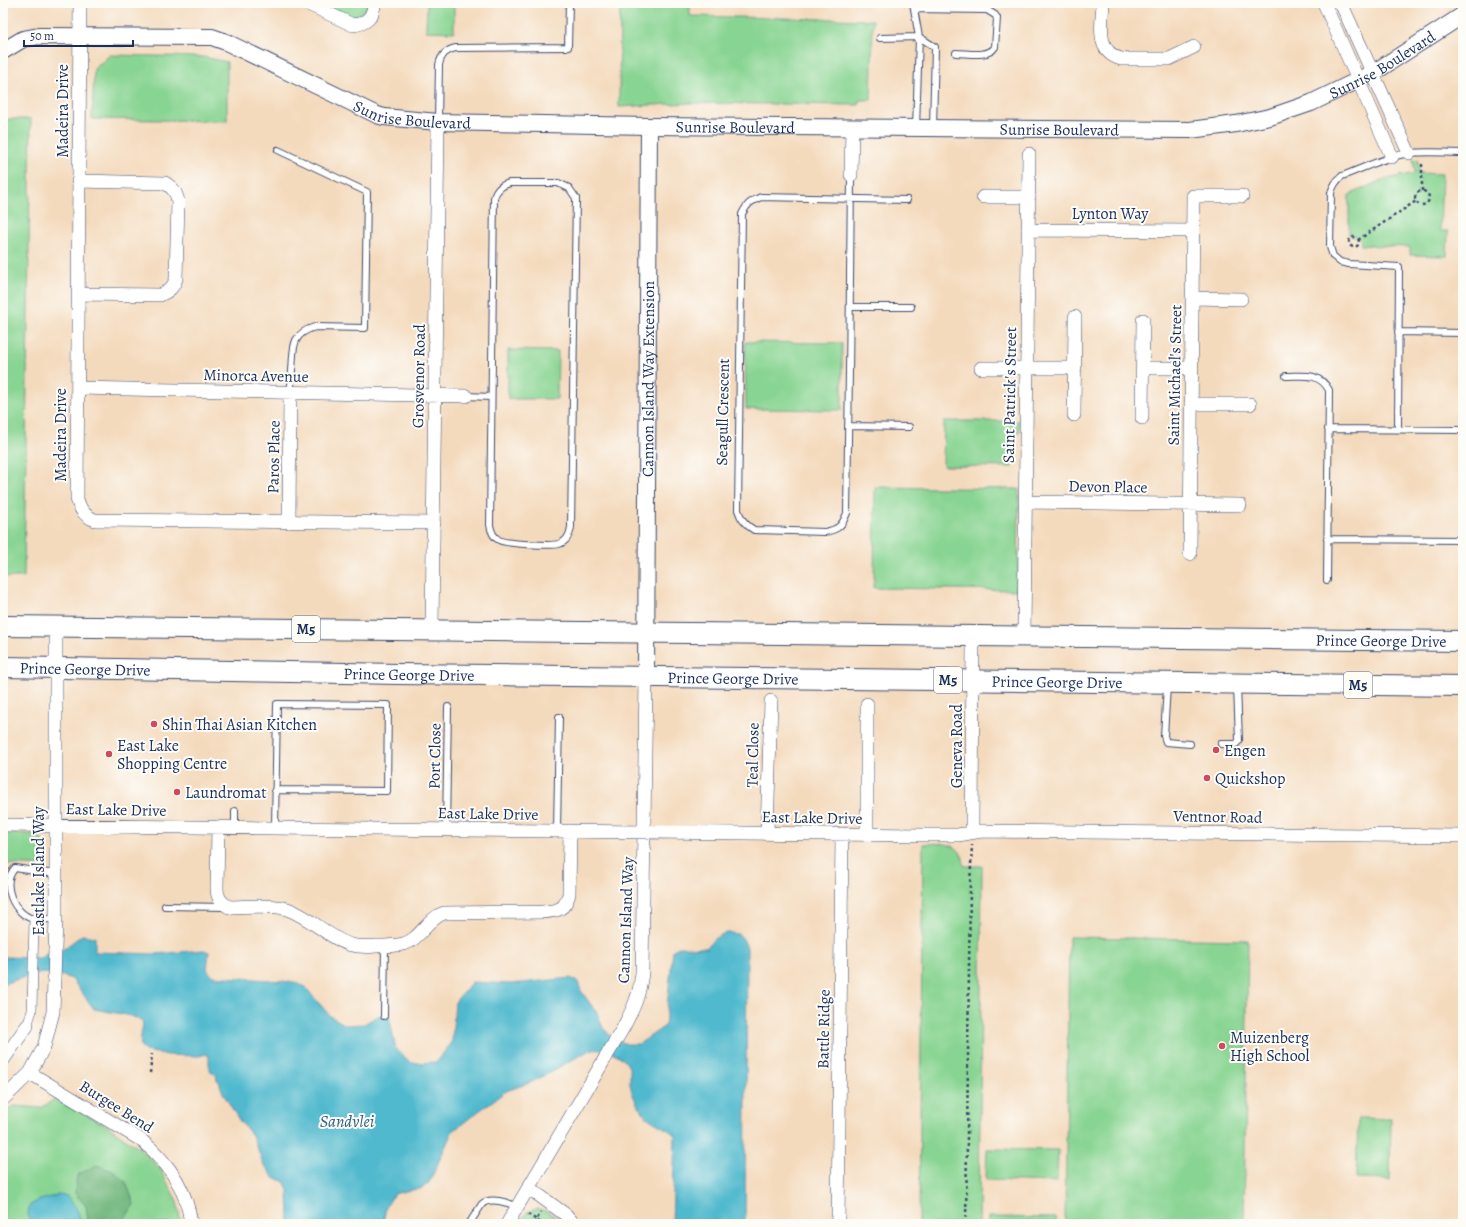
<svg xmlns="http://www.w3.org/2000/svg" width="1466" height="1227" font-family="Alegreya,serif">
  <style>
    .green { fill: #88d492; stroke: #528278 }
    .forest { fill: #6eb67c; stroke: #44726d }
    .water { fill: #51b9ce; stroke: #367496 }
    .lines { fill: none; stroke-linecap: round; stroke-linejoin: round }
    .service-casing { stroke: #3c496c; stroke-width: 8 }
    .pedestrian-casing { stroke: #3c496c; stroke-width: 10 }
    .minor-casing { stroke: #3c496c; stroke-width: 14 }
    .tertiary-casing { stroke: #3c496c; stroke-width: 18 }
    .primary-casing { stroke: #3c496c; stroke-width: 22 }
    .path { stroke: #3c496c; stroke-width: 2.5; stroke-dasharray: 3 3; stroke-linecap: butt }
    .service { stroke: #fff; stroke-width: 6 }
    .pedestrian { stroke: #fff; stroke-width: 9 }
    .minor { stroke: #fff; stroke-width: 13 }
    .tertiary { stroke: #fff; stroke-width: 16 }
    .primary { stroke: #fff; stroke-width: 20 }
    .poi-dot { fill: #d1495b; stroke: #fdfcf7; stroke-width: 1.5 }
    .labels { text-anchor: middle; stroke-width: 4; stroke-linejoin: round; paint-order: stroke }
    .shield { fill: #fdfcf7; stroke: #5f6c8c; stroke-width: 1 }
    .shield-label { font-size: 15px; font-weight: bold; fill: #1b2f5e }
    .street-label { font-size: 16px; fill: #1b2f5e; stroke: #fdfcf7 }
    .poi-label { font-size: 16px; fill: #1b2f5e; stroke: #fdfcf7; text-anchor: start }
    .water-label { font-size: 17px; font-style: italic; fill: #2e5f85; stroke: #fdfcf7 }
  </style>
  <rect width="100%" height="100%" fill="#fdfcf7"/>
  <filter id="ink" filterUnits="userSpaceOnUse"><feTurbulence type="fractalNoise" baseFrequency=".025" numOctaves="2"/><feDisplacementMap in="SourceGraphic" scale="8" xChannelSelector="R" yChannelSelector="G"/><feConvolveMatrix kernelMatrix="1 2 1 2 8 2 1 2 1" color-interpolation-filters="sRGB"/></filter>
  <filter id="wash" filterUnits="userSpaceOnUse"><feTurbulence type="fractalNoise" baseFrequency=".012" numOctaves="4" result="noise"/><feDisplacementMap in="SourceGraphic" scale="16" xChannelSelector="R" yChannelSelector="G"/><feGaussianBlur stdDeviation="0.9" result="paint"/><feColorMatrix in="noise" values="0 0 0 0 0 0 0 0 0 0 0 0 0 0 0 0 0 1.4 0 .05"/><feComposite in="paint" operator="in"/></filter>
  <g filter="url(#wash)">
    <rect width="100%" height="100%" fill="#f4dabd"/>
    <path class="green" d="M 318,3 L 369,3 C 366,12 359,17 349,17 Z
      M 427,3 L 454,3 L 454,32 L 426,31 Z
      M 620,3 L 690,3 L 690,16 L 873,20 L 871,100 L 859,100 L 859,105 L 689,103 L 619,107 Z
      M 110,55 L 204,57 L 227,62 L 227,121 L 92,119 L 94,69 Z
      M 3,119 L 31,119 L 24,577 L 3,577 Z
      M 1418,159 L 1419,173 L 1442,174 L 1440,231 L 1448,231 L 1447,256 L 1410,255 L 1410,247 L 1361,245 L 1361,241 L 1357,237 L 1349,235 L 1349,195 L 1382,180 L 1415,173 L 1413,160 Z
      M 745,342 L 842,343 L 842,410 L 746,409 Z
      M 508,350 L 558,351 L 557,399 L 508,399 Z
      M 944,421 L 1019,421 L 1019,432 L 1012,433 L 1012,467 L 943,466 Z
      M 875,487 L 1019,489 L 1018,590 L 874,588 Z
      M 3,834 C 33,834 48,828 46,866 L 3,864 Z
      M 923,844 C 942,843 963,841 964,866 L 982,866 L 979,1224 L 919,1224 Z
      M 1069,937 L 1248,940 L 1244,1224 L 1065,1224 Z
      M 55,1099 L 104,1124 L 138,1147 L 159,1167 L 177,1201 L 181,1224 L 3,1224 L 3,1113 L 14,1106 L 41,1108 Z
      M 1358,1118 L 1391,1119 L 1390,1180 L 1356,1179 Z
      M 987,1149 L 1058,1150 L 1057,1182 L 986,1180 Z
      M 537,1209 C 548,1210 555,1216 562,1224 L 518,1224 L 527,1212 Z
      M 989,1217 L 1056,1218 L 1056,1224 L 989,1224 Z"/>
    <path class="forest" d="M 97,1165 L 113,1171 L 126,1182 L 134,1204 L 124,1220 C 111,1223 101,1224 88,1221 L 86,1206 L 75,1193 L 77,1175 Z"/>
    <path class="water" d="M 727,933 C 740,933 742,935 747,948 L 745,1224 L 672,1224 L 675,1135 C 665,1126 651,1123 642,1112 C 636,1103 632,1094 630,1084 C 630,1080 630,1075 630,1071 C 626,1054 605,1048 590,1050 L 532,1082 L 506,1091 L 471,1117 L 452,1132 L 429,1183 L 420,1189 L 410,1190 L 394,1194 L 386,1207 L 383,1224 L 289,1224 L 288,1190 L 284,1181 L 274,1178 L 263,1163 L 252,1135 L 239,1120 L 223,1093 L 219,1081 L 217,1080 L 216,1074 L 209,1070 L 209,1058 L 207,1054 L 199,1056 L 168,1055 L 145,1051 C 135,1043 145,1030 142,1020 L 127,1015 L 94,1009 L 72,979 L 60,975 L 44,973 L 28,976 L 3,984 L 3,957 L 42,958 L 47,953 L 62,950 L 82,935 L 95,937 L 95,952 L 156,954 L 204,950 L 209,952 L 207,969 L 212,976 L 294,982 L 305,987 L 330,1016 L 346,1025 L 364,1024 L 378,1016 L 389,1016 L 396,1050 L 412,1063 L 437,1062 L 452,1041 L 455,1002 L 472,982 L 511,984 L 571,978 L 578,982 L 581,991 L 597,1013 L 603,1028 L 612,1037 L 626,1044 L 639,1044 L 665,1026 L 673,950 L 679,947 L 707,948 C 712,939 717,936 727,933 Z
      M 58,1195 L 67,1196 C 76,1207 79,1210 81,1224 L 30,1224 L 28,1213 L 30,1205 L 40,1200 Z"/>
  </g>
  <g filter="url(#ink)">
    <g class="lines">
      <defs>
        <path id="service" d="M 913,3 L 919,37 L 916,128
          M 914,9 L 987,10 L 995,15 L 997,18 L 995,47 C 988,58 968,53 956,53
          M 880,38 L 919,37 L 935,47 L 933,128
          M 438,121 L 439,65 C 441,55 446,50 456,48 L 568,47 L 569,3
          M 278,150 L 367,192 L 365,328 L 315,327 C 290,334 294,349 292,370 C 292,378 291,385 290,393
          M 851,175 C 850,288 849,400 847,513 C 842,526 839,529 825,532 L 754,530 C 746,525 741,520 738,510 L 742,214 C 747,204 751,201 761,197 L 907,200
          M 510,183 L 558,183 L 569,188 L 576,198 L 571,527 C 570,535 566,542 559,544 C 552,546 505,544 499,540 C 493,537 491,531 490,525 L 494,198 C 496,190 501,185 510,183 Z
          M 850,307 L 911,307
          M 1398,332 L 1463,333
          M 1286,376 C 1304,376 1319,372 1329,390 L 1327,580
          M 466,396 L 491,397
          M 848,426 L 909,427
          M 1328,429 L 1463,430
          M 1398,429 L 1399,267 L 1349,264 L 1340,262 L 1333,256 L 1330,247 L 1331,193 C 1333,185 1336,181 1342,176 C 1364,168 1387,156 1410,153 C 1427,151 1446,153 1463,153
          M 1327,539 L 1463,540
          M 1167,686 L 1164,736 L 1166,742 L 1190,744
          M 1221,744 L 1236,744 L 1239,741 L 1237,685
          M 235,828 L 235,811
          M 275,828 L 277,704 L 388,705 L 387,791 L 275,790
          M 446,830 L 448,707
          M 557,831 L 559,717
          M 55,874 L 15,868 C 0,884 14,914 33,919 C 40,921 49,919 56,918
          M 165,906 L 225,907
          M 384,1016 L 385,946
          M 469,1224 L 482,1204 C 490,1197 508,1202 517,1207"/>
        <path id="pedestrian" d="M 27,1026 L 32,1011 L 34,919"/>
        <path id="minor" d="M 80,3 L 77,499 C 80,509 84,516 95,520 L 434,523
          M 306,3 L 353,25 C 366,24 374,17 374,3
          M 1103,3 C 1102,24 1095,52 1121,59 L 1169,59 L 1194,47
          M 1324,3 L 1392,157
          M 1341,3 L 1409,153
          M 851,175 L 852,127
          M 983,197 L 1029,197
          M 1028,230 L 1193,231
          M 78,294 L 160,295 C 169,291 173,288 176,279 L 178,201 C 176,192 173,188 165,183 L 78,181
          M 1192,298 L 1241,299
          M 981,368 L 1075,368
          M 1143,368 L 1191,368
          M 78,388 L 466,396
          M 1191,404 L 1250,404
          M 1074,415 L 1075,317
          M 1142,418 L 1143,320
          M 1025,502 L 1240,505
          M 289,522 L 290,393
          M 1190,554 L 1193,196 L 1242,196
          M 432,630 L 438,122
          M 1024,636 L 1029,154
          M 3,825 L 923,835 L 958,835 L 982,831 L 1463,836
          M 218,827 L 217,888 C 217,897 220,902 229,907 C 245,907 272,904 287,909 C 309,916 330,939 351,945 C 359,947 367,947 376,946 C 385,946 395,946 403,944 C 420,940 428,918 444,913 L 542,912 C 558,911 565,910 569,894 L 570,831
          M 972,832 L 973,636
          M 767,833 L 771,701
          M 867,834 L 867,704
          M 3,1060 L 27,1026
          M 30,1073 L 141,1140 C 168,1162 187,1188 191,1224
          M 3,1099 L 30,1073 L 44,1047 L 53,1012 L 56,918 L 56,626
          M 529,1188 L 566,1215 L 574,1224
          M 507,1224 L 623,1028 C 634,1007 639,997 642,973 L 646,677
          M 838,1224 L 842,834"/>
        <g id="tertiary">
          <path id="s1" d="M 3,51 L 23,39 L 39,36 L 212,37 L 226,42 L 377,115 L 384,117 L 438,122 L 649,126 L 1190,130 L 1236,124 L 1270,117 L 1311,103 L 1373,73 L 1463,15"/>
          <path id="s2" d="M 646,677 L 649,126"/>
        </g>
        <g id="primary">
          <path id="s3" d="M 3,626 L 1463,641"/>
          <path id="s4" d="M 3,667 L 398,674 L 1463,686"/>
        </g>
      </defs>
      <use href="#service" class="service-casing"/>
      <use href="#pedestrian" class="pedestrian-casing"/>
      <use href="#minor" class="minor-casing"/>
      <use href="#tertiary" class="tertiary-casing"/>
      <use href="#primary" class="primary-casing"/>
      <path class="path" d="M 1422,191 L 1422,161
        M1415 198a7 7 0 1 1 14 0a7 7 0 1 1-14 0Z
        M1349 242a5 5 0 1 1 10 0a5 5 0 1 1-10 0Z
        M 1358,240 L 1416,201
        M 150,1073 L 152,1054
        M 528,1214 L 542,1224
        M 534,1224 L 541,1212
        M 966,1224 L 970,885 L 972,845"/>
      <use href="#service" class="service"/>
      <use href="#pedestrian" class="pedestrian"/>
      <use href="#minor" class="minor"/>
      <use href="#tertiary" class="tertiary"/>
      <use href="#primary" class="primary"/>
    </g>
  </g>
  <g class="poi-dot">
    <circle cx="154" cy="724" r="4"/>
    <circle cx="1216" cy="750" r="4"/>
    <circle cx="109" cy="754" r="4"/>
    <circle cx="1207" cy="778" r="4"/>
    <circle cx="177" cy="792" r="4"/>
    <circle cx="1222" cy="1046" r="4"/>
  </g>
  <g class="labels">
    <g class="shield">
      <rect x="292" y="616" width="28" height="26" rx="3"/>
      <rect x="934" y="667" width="28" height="26" rx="3"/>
      <rect x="1344" y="672" width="28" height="26" rx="3"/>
    </g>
    <g class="shield-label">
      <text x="306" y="634">M5</text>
      <text x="948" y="685">M5</text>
      <text x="1358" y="690">M5</text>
    </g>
    <g class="street-label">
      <text dy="6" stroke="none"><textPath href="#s1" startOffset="1414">Sunrise Boulevard</textPath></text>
      <text transform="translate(62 111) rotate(-90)" y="6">Madeira Drive</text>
      <text dy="6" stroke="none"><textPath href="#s1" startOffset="430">Sunrise Boulevard</textPath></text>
      <text dy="6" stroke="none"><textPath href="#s1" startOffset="754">Sunrise Boulevard</textPath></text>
      <text dy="6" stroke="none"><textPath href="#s1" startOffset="1078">Sunrise Boulevard</textPath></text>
      <text x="1110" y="219">Lynton Way</text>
      <text transform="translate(256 375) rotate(1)" y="6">Minorca Avenue</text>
      <text transform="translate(1174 375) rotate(-89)" y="6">Saint Michael's Street</text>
      <text transform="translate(418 376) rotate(-89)" y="6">Grosvenor Road</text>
      <text dy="6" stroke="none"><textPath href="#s2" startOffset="298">Cannon Island Way Extension</textPath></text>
      <text transform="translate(1009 395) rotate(-89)" y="6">Saint Patrick's Street</text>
      <text transform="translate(722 412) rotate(-89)" y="6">Seagull Crescent</text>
      <text transform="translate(60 435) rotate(-90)" y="6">Madeira Drive</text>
      <text transform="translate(273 457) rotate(-89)" y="6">Paros Place</text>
      <text transform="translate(1108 486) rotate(1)" y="6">Devon Place</text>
      <text dy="6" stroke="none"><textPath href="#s3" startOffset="1378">Prince George Drive</textPath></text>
      <text dy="6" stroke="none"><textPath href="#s4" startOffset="82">Prince George Drive</textPath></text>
      <text dy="6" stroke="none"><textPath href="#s4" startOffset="406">Prince George Drive</textPath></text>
      <text dy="6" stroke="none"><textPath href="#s4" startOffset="730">Prince George Drive</textPath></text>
      <text dy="6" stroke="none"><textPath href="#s4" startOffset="1054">Prince George Drive</textPath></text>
      <text transform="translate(956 746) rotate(-90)" y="6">Geneva Road</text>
      <text transform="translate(752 755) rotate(-89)" y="6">Teal Close</text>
      <text transform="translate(434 756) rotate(-89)" y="6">Port Close</text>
      <text transform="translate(116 809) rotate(1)" y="6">East Lake Drive</text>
      <text transform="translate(488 813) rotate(1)" y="6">East Lake Drive</text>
      <text transform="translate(1218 816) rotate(1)" y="6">Ventnor Road</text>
      <text transform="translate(812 817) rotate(1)" y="6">East Lake Drive</text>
      <text transform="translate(38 871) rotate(-90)" y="6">Eastlake Island Way</text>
      <text transform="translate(625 920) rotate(-88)" y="6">Cannon Island Way</text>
      <text transform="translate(823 1029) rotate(-89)" y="6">Battle Ridge</text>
      <text transform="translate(117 1106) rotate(32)" y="6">Burgee Bend</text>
    </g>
    <g class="poi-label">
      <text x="162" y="730">Shin Thai Asian Kitchen</text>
      <text x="117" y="751">East Lake<tspan x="117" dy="18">Shopping Centre</tspan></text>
      <text x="1224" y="756">Engen</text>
      <text x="1215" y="784">Quickshop</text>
      <text x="185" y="798">Laundromat</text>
      <text x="1230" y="1043">Muizenberg<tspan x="1230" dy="18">High School</tspan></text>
    </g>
    <g class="water-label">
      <text x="347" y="1127">Sandvlei</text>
    </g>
  </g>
  <rect width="1466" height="1227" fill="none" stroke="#fdfcf7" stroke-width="16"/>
  <path d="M24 40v6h109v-6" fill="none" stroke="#1b2f5e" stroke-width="2"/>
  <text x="30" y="40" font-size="12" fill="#1b2f5e" stroke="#fdfcf7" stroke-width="3" paint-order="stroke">50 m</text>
</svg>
